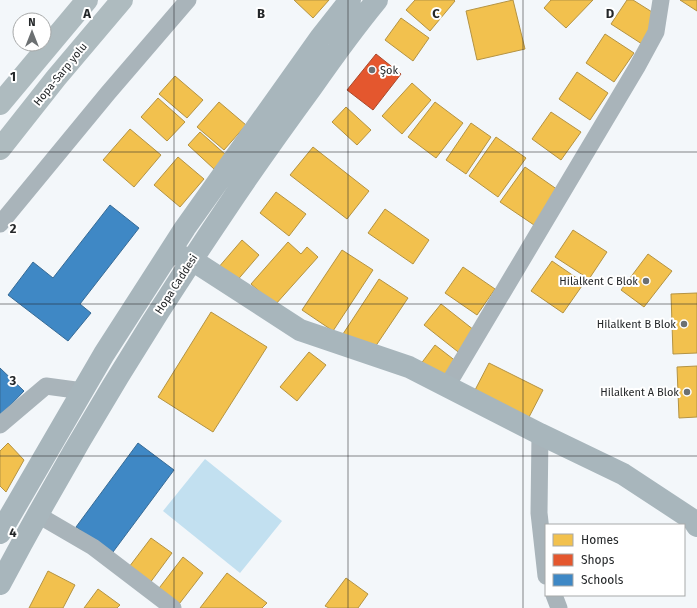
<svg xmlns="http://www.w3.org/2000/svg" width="697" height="608" font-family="'Fira Sans',sans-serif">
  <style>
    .green { fill: #c2e0f0 }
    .homes { fill: #f2c14e; stroke: #b49343 }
    .shops { fill: #e4572e; stroke: #aa492c }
    .schools { fill: #3f88c5; stroke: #376b96 }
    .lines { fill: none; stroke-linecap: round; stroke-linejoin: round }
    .minor { stroke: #a9b4ba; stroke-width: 17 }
    .major { stroke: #a8b6bc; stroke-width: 22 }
    .highway { stroke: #aebbbf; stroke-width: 22 }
    .grid { fill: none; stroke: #242729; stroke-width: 1; stroke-opacity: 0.55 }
    .poi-dot { fill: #6c7072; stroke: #fff; stroke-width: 1.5 }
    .labels { text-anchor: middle; stroke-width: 4; stroke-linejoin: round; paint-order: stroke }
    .poi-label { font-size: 11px; fill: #242729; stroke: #fff; text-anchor: end }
    .street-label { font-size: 11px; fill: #242729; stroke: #fff }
    .grid-label { font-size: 13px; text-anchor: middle; font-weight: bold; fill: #242729; stroke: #fff; stroke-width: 4; stroke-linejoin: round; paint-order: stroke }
  </style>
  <rect width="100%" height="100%" fill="#f3f7fa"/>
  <path class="green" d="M 205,459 L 282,521 L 240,573 L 163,511 Z"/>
  <path class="homes" d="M 294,0 L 329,0 L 313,18 Z
    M 415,0 L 454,0 L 455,1 L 430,31 L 406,10 Z
    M 513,0 L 525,49 L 477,60 L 466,11 Z
    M 551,0 L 593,0 L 566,28 L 544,8 Z
    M 627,0 L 633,0 L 660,17 L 642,44 L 611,24 Z
    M 680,0 L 697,0 L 697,11 Z
    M 401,18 L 429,38 L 413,61 L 385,40 Z
    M 605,34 L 634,53 L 614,82 L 586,63 Z
    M 577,72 L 608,93 L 590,120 L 559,99 Z
    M 175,76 L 203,100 L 187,118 L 159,94 Z
    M 412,83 L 431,100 L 402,134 L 382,116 Z
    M 158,98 L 185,122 L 167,141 L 141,117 Z
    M 219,102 L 246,125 L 224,150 L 197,127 Z
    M 435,102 L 463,123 L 436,158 L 408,137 Z
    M 346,107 L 371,130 L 357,145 L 332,122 Z
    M 551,112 L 581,132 L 561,160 L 532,139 Z
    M 471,123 L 491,137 L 466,174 L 446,160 Z
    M 130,129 L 161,155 L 134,187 L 103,160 Z
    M 200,132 L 226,155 L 214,169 L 188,145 Z
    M 496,137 L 526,158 L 498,197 L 469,176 Z
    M 313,147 L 369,191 L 347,219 L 290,175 Z
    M 178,157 L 204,179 L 180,207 L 154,185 Z
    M 525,167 L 558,190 L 534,225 L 500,202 Z
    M 276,192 L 306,214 L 289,236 L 260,213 Z
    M 385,209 L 429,240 L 413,264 L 368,233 Z
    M 573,230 L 607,252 L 589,279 L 555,257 Z
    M 242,240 L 259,255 L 229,290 L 212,275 Z
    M 288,242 L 301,254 L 307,247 L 318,257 L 275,305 L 251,284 Z
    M 342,250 L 373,270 L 333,331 L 302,310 Z
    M 648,254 L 672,271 L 644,307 L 621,290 Z
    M 552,261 L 584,283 L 563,313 L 531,291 Z
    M 463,267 L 495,289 L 477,315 L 445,293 Z
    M 379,279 L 408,298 L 369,356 L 341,337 Z
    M 697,293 L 697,353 L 673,354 L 671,294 Z
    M 441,304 L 479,334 L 462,355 L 424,325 Z
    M 211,312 L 267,347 L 213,432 L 158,397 Z
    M 435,345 L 457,362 L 439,386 L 417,369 Z
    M 309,352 L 326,365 L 297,401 L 280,387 Z
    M 489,363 L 543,390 L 528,419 L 474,392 Z
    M 697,366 L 697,417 L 679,418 L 677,367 Z
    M 8,443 L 24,460 L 6,492 L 0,486 L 0,451 Z
    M 151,538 L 172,553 L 144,591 L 123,575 Z
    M 183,557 L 203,573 L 176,608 L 153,596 Z
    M 48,571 L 75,585 L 63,608 L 29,608 Z
    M 227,573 L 267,603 L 262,608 L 200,608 Z
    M 346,578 L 368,594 L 358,608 L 329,608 L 325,606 Z
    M 98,589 L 120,605 L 117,608 L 84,608 Z"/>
  <path class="shops" d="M 376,54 L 401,74 L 373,110 L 347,90 Z"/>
  <path class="schools" d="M 110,205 L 139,228 L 80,304 L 91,313 L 68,341 L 8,295 L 33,262 L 53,278 Z
    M 0,368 L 24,391 L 0,416 Z
    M 138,443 L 174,470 L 113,552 L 91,538 L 76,527 Z"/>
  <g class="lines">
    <path class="minor" d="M 0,224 L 108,93 L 188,0
      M 447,386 L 637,67 L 656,32 L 661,0
      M 0,425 L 46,386 L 83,391
      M 540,434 L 539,513 L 546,576
      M 38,515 L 93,547 L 173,608
      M 554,595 L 559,608"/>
    <path class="major" d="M 178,255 L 192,260 L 300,330 L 409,367 L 540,434 L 623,474 L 693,520 L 697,526
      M 0,533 L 104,354 L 185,228 L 320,38 L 350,0
      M 0,584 C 68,456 143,332 224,212 C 252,170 282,128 312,87 C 333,57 354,28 377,0"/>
    <path class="highway" d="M 0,104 L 87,0
      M 0,149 L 56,78 L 122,0"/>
  </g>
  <path class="grid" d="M 174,0 L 174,608M 348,0 L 348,608M 523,0 L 523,608M 0,152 L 697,152M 0,304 L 697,304M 0,456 L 697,456"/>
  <g class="poi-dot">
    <circle cx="372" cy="70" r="4"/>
    <circle cx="646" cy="281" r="4"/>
    <circle cx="684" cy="324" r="4"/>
    <circle cx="687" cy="392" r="4"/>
  </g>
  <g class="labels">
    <g class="poi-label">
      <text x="380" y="74" text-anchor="start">Şok</text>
      <text x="638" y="285">Hilalkent C Blok</text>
      <text x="676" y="328">Hilalkent B Blok</text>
      <text x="679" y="396">Hilalkent A Blok</text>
    </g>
    <g class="street-label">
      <text transform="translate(60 74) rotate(-51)" y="4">Hopa-Sarp yolu</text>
      <text transform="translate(176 284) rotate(-57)" y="4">Hopa Caddesi</text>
    </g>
  </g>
  <g class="grid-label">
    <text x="87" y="18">A</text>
    <text x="261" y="18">B</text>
    <text x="436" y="18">C</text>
    <text x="610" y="18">D</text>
    <text x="13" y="81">1</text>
    <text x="13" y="233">2</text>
    <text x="13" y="385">3</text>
    <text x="13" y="537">4</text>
  </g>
  <rect x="545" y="524" width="140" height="72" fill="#ffffff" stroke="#a7a9a9"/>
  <rect x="553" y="534" width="20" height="12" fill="#f2c14e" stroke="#a7a9a9"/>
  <text x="581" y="544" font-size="12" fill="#242729">Homes</text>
  <rect x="553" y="554" width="20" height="12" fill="#e4572e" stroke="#a7a9a9"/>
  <text x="581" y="564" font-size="12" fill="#242729">Shops</text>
  <rect x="553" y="574" width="20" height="12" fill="#3f88c5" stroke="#a7a9a9"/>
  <text x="581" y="584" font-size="12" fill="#242729">Schools</text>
  <g transform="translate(32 32)"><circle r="19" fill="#ffffff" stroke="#a7a9a9"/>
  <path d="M0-3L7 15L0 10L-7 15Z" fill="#6c7072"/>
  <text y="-6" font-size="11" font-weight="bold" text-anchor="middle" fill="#242729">N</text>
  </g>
</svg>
